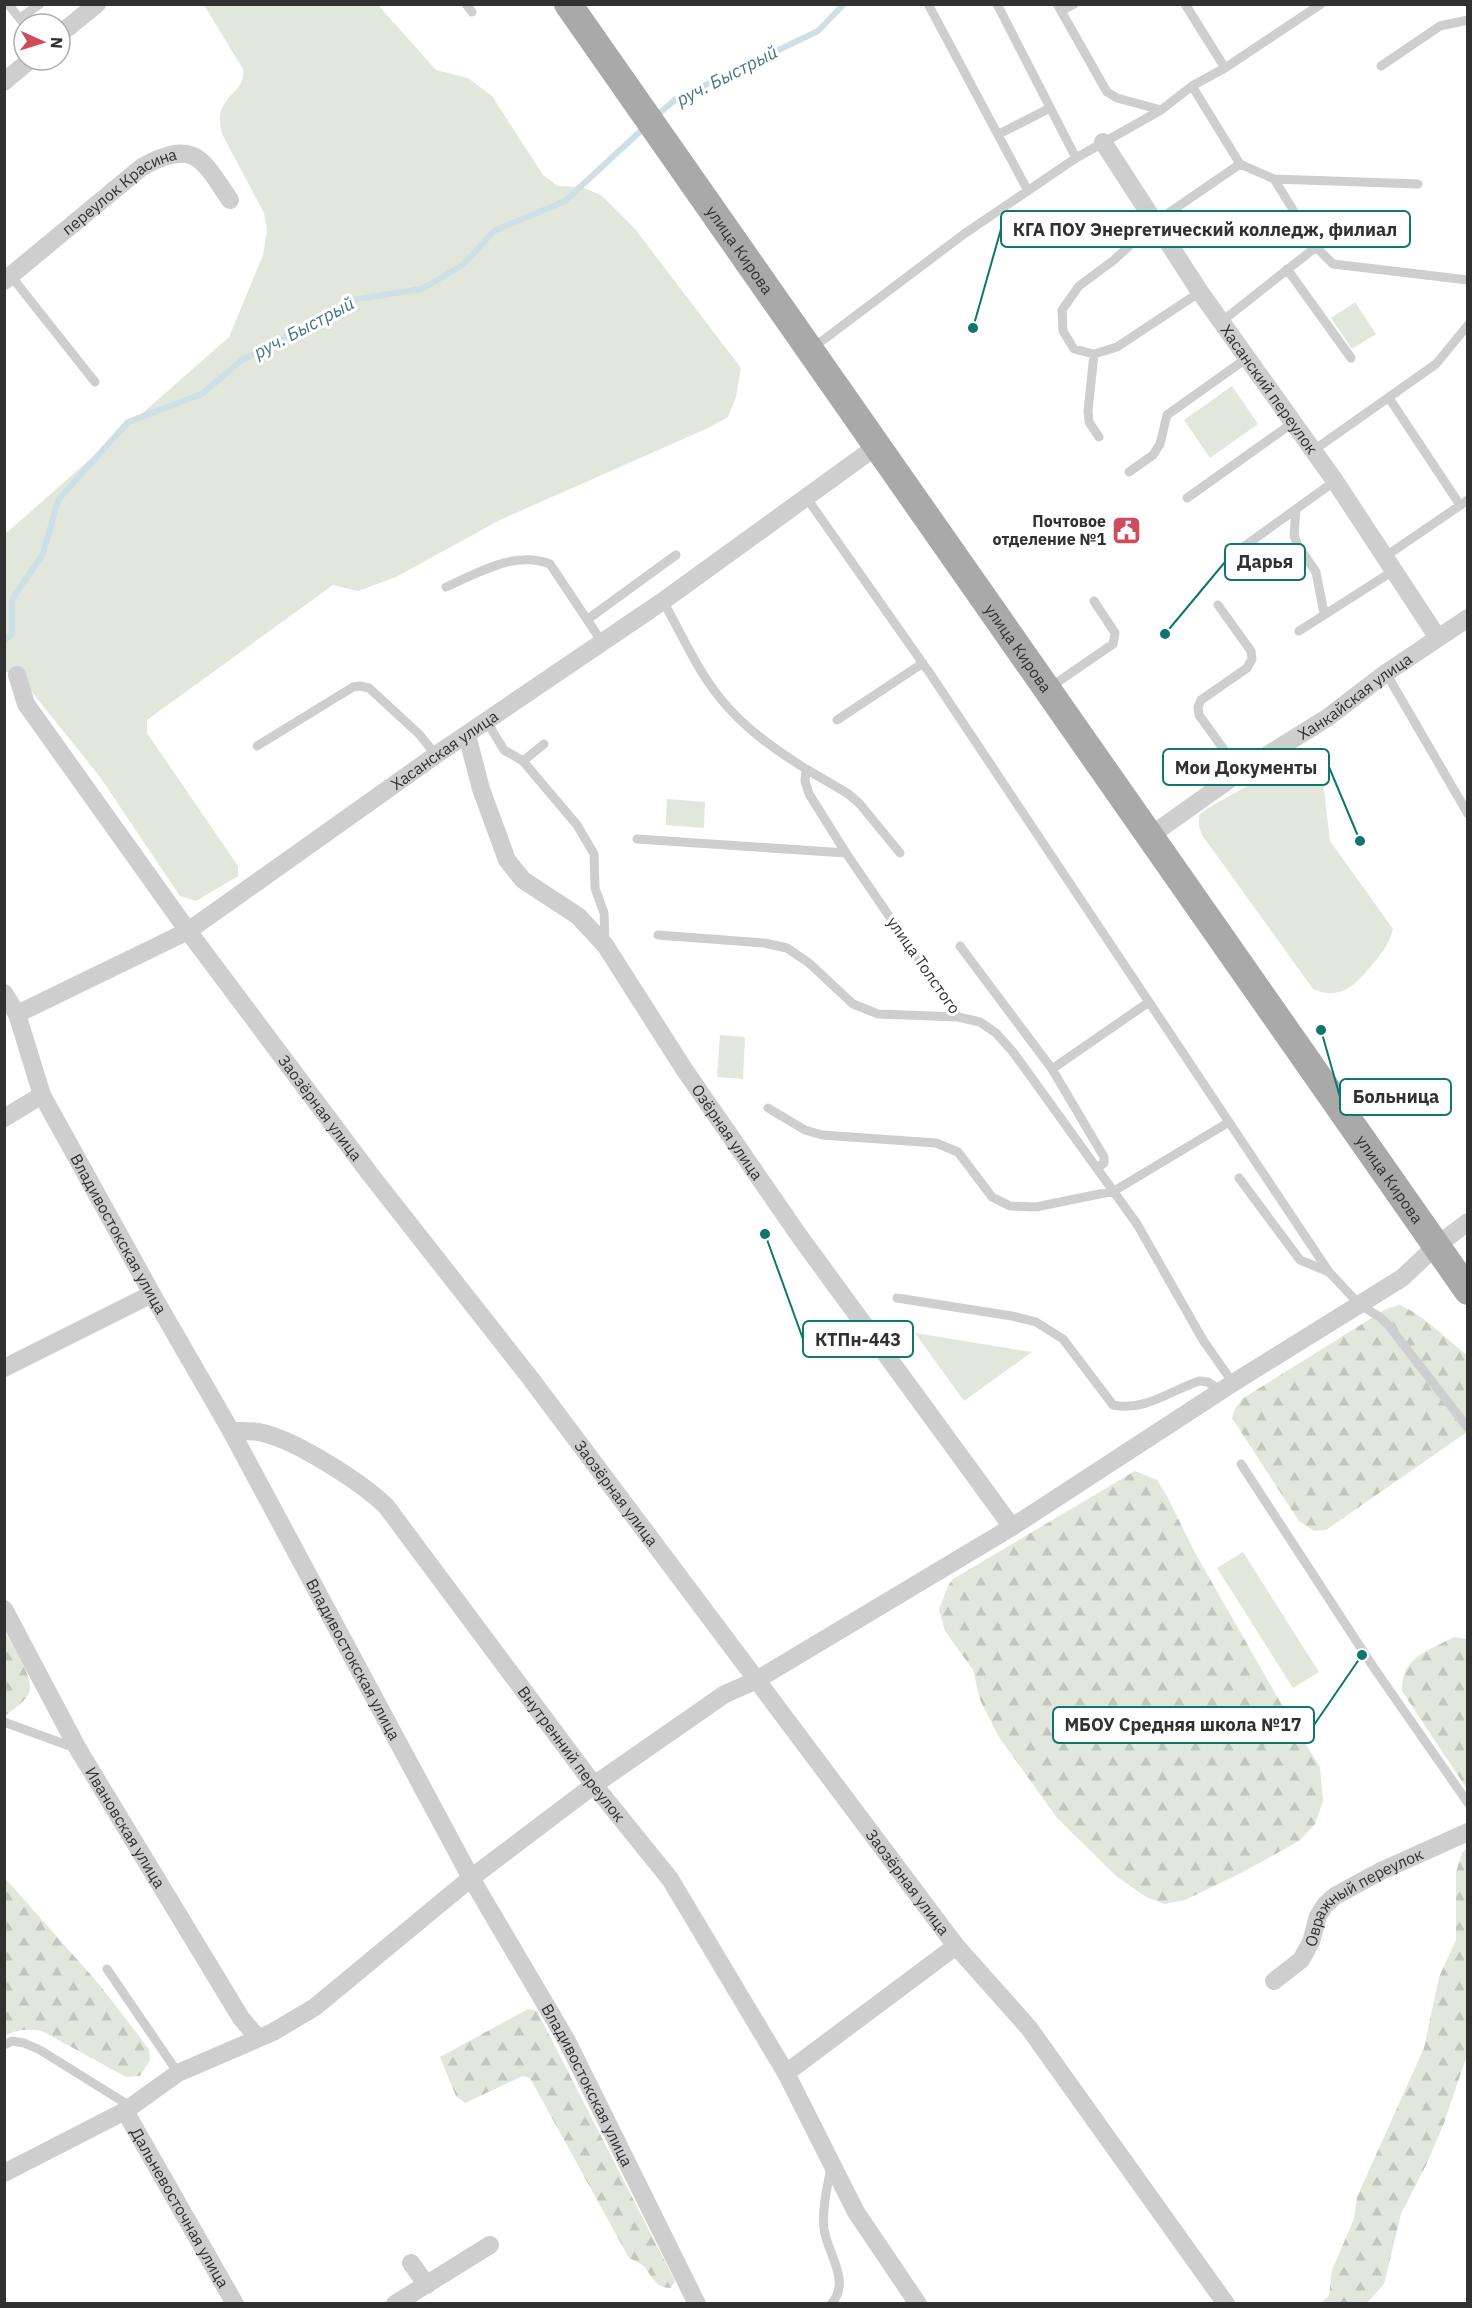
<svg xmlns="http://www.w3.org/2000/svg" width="1472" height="2308" font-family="'IBM Plex Sans',sans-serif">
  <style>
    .green { fill: #e2e7dc }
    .forest { fill: url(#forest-firs) }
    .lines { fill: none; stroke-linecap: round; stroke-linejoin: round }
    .stream { stroke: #cddfe7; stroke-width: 6 }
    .service { stroke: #cecece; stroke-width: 9 }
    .minor { stroke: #cecece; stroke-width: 18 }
    .primary { stroke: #a9a9a9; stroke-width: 28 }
    .labels { text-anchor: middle; stroke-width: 6; stroke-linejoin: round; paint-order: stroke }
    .street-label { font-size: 16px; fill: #313131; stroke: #fff }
    .poi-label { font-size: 16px; font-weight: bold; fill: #313131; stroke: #fff; text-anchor: end }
    .water-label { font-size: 18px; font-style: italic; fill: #48748a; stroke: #fff }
    .leader { fill: none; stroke: #0f766e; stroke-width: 2 }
    .callout-dot { fill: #0f766e; stroke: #fff; stroke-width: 2 }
    .callout { fill: #fff; stroke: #0f766e; stroke-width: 2 }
    .callout-label { font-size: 18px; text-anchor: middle; font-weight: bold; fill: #313131 }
  </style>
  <defs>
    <pattern id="forest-firs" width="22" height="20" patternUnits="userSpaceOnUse" patternTransform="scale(1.5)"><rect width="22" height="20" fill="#e2e7dc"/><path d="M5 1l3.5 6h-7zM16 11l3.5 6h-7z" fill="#c2c7bd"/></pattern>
  </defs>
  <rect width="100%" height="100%" fill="#fff"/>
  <path class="green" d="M 204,5 L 378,5 L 436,70 L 468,78 L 492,96 L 543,175 L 558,186 L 581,187 L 601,195 L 635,229 L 741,368 L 736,397 L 728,417 L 708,428 L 500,520 L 396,577 L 358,591 L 333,585 L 147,720 L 147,733 L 238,866 L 238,876 L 196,901 L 180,896 L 100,777 L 16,672 L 5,672 L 4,535 L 229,337 L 263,255 L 267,230 L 264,213 L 222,134 C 220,125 218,114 223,106 C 230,93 246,86 243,69 Z
    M 1355,302 L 1376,334 L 1352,349 L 1331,318 Z
    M 1232,386 L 1258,424 L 1210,458 L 1184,420 Z
    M 1303,761 L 1316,765 L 1323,781 L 1330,841 L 1393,929 C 1389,944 1382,953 1372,965 C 1356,985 1340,1001 1313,989 L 1202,835 L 1199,827 L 1199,815 L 1208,808 L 1288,763 Z
    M 667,799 L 705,802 L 704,828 L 666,825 Z
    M 720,1035 L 745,1037 L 743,1079 L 717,1077 Z
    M 915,1333 L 1032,1352 L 964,1401 Z
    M 1243,1552 L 1319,1672 L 1293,1688 L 1217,1568 Z"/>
  <path class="forest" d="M 1399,1305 C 1424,1315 1445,1338 1467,1355 L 1467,1432 L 1326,1530 L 1314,1531 L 1299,1521 L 1232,1418 L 1235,1409 L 1242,1399 L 1386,1309 Z
    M 1135,1471 L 1157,1480 L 1167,1496 L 1194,1551 L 1287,1714 L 1320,1767 L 1323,1801 L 1315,1824 L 1299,1841 L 1243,1872 L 1185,1900 L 1165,1904 L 1146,1897 L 1116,1876 L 1057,1818 L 999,1737 L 980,1700 L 973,1670 L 945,1631 L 939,1609 L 949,1584 L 953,1579 Z
    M 5,1632 C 12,1646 35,1678 29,1693 C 24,1703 13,1709 5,1716 Z
    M 1454,1637 L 1467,1639 L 1467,1789 L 1402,1691 C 1401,1657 1428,1651 1454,1637 Z
    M 1467,1848 L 1467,2055 L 1444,2123 L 1428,2161 L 1401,2214 L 1384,2284 L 1367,2303 L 1320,2303 L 1329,2296 L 1332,2270 L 1354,2219 L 1357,2197 L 1424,2048 L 1439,1977 L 1456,1940 L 1456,1872 L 1462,1853 Z
    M 4,1877 L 98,1983 L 149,2049 L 150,2060 L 140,2076 L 126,2077 L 42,2031 C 29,2029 17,2029 5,2036 Z
    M 528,2009 L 537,2011 L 675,2281 L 671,2288 C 653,2288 653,2275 642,2265 C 638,2262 633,2260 629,2258 L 530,2078 L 523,2076 L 465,2103 L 456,2096 L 440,2057 Z"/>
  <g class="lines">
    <path class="stream" d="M 655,117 L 676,99 L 818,31 L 844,4
      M 4,641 L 12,634 L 12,599 L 43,554 L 58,500 L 128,422 L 202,394 L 242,360 L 357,299 L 422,289 L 464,264 L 494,231 L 565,201 L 646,126"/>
    <path class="service" d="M 8,4 L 24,24
      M 466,4 L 472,12
      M 928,4 L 1028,191
      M 997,4 L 1076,158
      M 1057,4 L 1061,11 L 1074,4
      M 1185,4 L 1225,68
      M 1061,11 L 1107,92 L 1117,98 L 1161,110
      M 20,18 L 40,4
      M 1381,66 L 1440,26 L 1468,20
      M 1192,86 L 1240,164 L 1274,179 L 1316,247 L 1333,264 L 1468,280
      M 999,134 L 1050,108
      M 1274,179 L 1418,184
      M 1287,269 L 1351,358
      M 11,276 L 95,382
      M 1200,292 L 1117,347 L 1094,354 L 1074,349 L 1063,331 L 1062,310 L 1079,286 L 1114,260 L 1154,223 L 1240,164
      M 1221,322 L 1316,247
      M 814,347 L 964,234 L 1076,158 L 1161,110 L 1192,86 L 1225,68 L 1321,4
      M 1094,354 L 1088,411 L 1089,422 L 1099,437
      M 1389,398 L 1460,505
      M 1314,450 L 1436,364 L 1468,325
      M 1129,472 L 1153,455 L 1160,444 L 1167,415 L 1247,358
      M 806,497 L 931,675 L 1329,1272 L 1359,1304 L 1381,1318 L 1389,1326 L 1468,1428
      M 1187,498 L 1294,422
      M 1296,510 L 1294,535 L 1297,544 L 1316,572 L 1324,613
      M 1386,556 L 1468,500
      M 1228,558 L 1335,481
      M 446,587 C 478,573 515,550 550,564 L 602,642
      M 663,601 C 681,633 697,670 720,698 C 743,727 774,749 806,769 L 805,781 L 809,794 L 846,853 L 958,1017
      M 1218,605 L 1251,651 L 1252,659 L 1247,668 L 1201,700 L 1198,707 L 1199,715 L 1240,772
      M 588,619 L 676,555
      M 1299,631 L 1393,571
      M 1386,673 L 1468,814
      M 1049,688 L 1113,644 L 1115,633 L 1094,601
      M 837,720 L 923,663
      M 487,722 L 504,750 L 523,761 L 577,825 L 594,854 L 595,888 L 604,913 L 605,942
      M 257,746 L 353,687 L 360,686 L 369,688 L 419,734 L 436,755
      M 523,761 L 544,744
      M 806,769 L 847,793 L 859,803 L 900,853
      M 637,839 L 846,853
      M 658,935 L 764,943 L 787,948 L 809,963 L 853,1004 L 878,1014 L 958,1017 L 980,1022 L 996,1033 L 1013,1052 L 1137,1224 L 1203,1340 L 1233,1383
      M 960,946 L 1052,1069 L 1104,1157 L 1104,1163 L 1097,1168
      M 1052,1069 L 1149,1002
      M 768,1108 L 805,1130 L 822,1135 L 936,1143 L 958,1152 L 992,1197 L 1010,1206 L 1036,1207 L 1114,1191 L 1229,1122
      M 1239,1178 L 1300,1260 L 1329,1272
      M 897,1298 L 1012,1316 L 1036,1322 L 1063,1339 L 1113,1405 C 1143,1412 1170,1391 1199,1381 L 1208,1382 L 1221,1391
      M 1241,1464 L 1374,1668 L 1468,1803
      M 4,1722 L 75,1748
      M 107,1969 L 178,2073
      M 4,2045 L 12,2041 L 24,2043 L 40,2050 L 130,2106
      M 831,2168 C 827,2188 822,2208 824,2229 C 827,2253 852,2282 831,2304"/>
    <g class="minor">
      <path d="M 60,34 L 97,4"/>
      <path d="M 4,82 L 30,60"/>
      <path id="s1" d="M 1103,142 L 1200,292 L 1335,481 L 1438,638"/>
      <path id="s2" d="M 4,281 L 142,167 C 195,138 202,159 230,200"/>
      <path id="s3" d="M 17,675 L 26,704 L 188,931 L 370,1174 L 531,1379 L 956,1946 L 1029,2028 L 1226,2304"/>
      <path id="s4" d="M 467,735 L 481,789 L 507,860 L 523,880 L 578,916 L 605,945 L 684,1069 L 800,1237 L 1012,1527"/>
      <path id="s5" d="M 1150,836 L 1240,772 L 1327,718 L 1386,673 L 1468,618"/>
      <path id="s6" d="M 4,993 L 17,1014 L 42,1095 L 152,1294 L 231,1431 L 471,1878 L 567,2041 L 697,2304"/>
      <path id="s7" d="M 17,1014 L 188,931 L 436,755 L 663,601 L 877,446"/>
      <path d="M 4,1118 L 42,1095"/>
      <path d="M 4,1368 L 152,1294"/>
      <path id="s8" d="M 231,1431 C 241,1431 253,1430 263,1433 C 297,1441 361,1482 386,1506 L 594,1785 L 670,1879 L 786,2073 L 856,2212 L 918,2304"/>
      <path id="s9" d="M 4,1609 L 78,1749 L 241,2018 L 258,2038"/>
      <path id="s10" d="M 1274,1981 L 1301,1960 L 1311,1942 L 1318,1916 L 1325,1905 L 1335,1896 L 1381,1871 L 1468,1832"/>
      <path d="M 786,2073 L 956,1946"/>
      <path id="s11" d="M 125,2111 L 235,2304"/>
      <path d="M 4,2173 L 125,2111 L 178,2073 L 273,2032 L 315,2007 L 471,1878 L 594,1785 L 725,1694 L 755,1681 L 1012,1527 L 1233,1383 L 1402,1278 L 1436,1246 L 1468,1222"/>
      <path d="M 411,2263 L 427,2285"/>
      <path d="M 395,2304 L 490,2245"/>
    </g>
    <path class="primary" id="s12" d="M 568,4 L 1468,1291"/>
  </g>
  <defs>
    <symbol id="civic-square" viewBox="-11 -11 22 22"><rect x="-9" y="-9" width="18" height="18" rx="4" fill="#d04b5b" stroke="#fff"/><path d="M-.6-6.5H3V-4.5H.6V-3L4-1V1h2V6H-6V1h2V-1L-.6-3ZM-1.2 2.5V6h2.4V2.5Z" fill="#fff"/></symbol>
  </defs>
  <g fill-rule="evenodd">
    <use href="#civic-square" x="1110" y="514" width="33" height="33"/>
  </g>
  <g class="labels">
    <g class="street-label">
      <text dy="6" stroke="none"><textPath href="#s2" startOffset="147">переулок Красина</textPath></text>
      <text dy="6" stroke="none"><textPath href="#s12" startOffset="300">улица Кирова</textPath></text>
      <text dy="6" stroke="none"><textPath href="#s1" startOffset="298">Хасанский переулок</textPath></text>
      <text dy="6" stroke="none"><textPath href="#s12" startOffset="786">улица Кирова</textPath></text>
      <text dy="6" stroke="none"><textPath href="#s5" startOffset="248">Ханкайская улица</textPath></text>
      <text dy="6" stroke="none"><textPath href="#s7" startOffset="504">Хасанская улица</textPath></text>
      <text transform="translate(924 965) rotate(55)" y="6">улица Толстого</text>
      <text dy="6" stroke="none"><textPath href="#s3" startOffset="530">Заозёрная улица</textPath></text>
      <text dy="6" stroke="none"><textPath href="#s4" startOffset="486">Озёрная улица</textPath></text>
      <text dy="6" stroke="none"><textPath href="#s12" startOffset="1434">улица Кирова</textPath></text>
      <text dy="6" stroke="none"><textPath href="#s6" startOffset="268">Владивостокская улица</textPath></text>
      <text dy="6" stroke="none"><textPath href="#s3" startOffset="1016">Заозёрная улица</textPath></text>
      <text dy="6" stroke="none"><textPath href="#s6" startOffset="754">Владивостокская улица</textPath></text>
      <text dy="6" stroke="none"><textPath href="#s8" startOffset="486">Внутренний переулок</textPath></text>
      <text dy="6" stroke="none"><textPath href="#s9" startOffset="250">Ивановская улица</textPath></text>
      <text dy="6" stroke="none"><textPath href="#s3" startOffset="1502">Заозёрная улица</textPath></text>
      <text dy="6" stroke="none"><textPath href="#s10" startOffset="128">Овражный переулок</textPath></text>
      <text dy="6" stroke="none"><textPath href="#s6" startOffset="1240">Владивостокская улица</textPath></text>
      <text dy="6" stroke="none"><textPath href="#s11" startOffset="111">Дальневосточная улица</textPath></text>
    </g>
    <g class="poi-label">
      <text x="1106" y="527">Почтовое<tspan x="1106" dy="18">отделение №1</tspan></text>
    </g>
    <g class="water-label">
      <text transform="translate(727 76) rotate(-27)" y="6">руч. Быстрый</text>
      <text transform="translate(304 328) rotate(-28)" y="6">руч. Быстрый</text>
    </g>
  </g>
  <path class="leader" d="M973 328L1001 229M1165 634L1225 562M1360 841L1329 767M1321 1030L1340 1097M765 1234L803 1339M1362 1655L1314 1725"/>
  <g class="callout-dot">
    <circle cx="973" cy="328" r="6"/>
    <circle cx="1165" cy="634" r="6"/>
    <circle cx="1360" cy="841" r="6"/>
    <circle cx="1321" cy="1030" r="6"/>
    <circle cx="765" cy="1234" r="6"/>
    <circle cx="1362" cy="1655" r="6"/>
  </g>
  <g class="callout">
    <rect x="1001" y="211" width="409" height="36" rx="6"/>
    <rect x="1225" y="544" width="80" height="36" rx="6"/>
    <rect x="1163" y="749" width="166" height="36" rx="6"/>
    <rect x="1340" y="1079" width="111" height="36" rx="6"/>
    <rect x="803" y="1321" width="110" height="36" rx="6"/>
    <rect x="1053" y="1707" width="261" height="36" rx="6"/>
  </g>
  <g class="callout-label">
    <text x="1205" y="236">КГА ПОУ Энергетический колледж, филиал</text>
    <text x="1265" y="568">Дарья</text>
    <text x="1246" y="774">Мои Документы</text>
    <text x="1396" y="1103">Больница</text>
    <text x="858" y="1346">КТПн-443</text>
    <text x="1183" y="1731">МБОУ Средняя школа №17</text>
  </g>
  <rect width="1472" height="2308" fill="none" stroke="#313131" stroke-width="12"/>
  <g transform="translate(42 42) rotate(93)"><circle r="28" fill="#ffffff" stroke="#adadad" stroke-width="1.5"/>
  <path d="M0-4.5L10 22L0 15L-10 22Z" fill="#d04b5b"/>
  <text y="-9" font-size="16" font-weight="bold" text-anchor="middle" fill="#313131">N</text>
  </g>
</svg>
